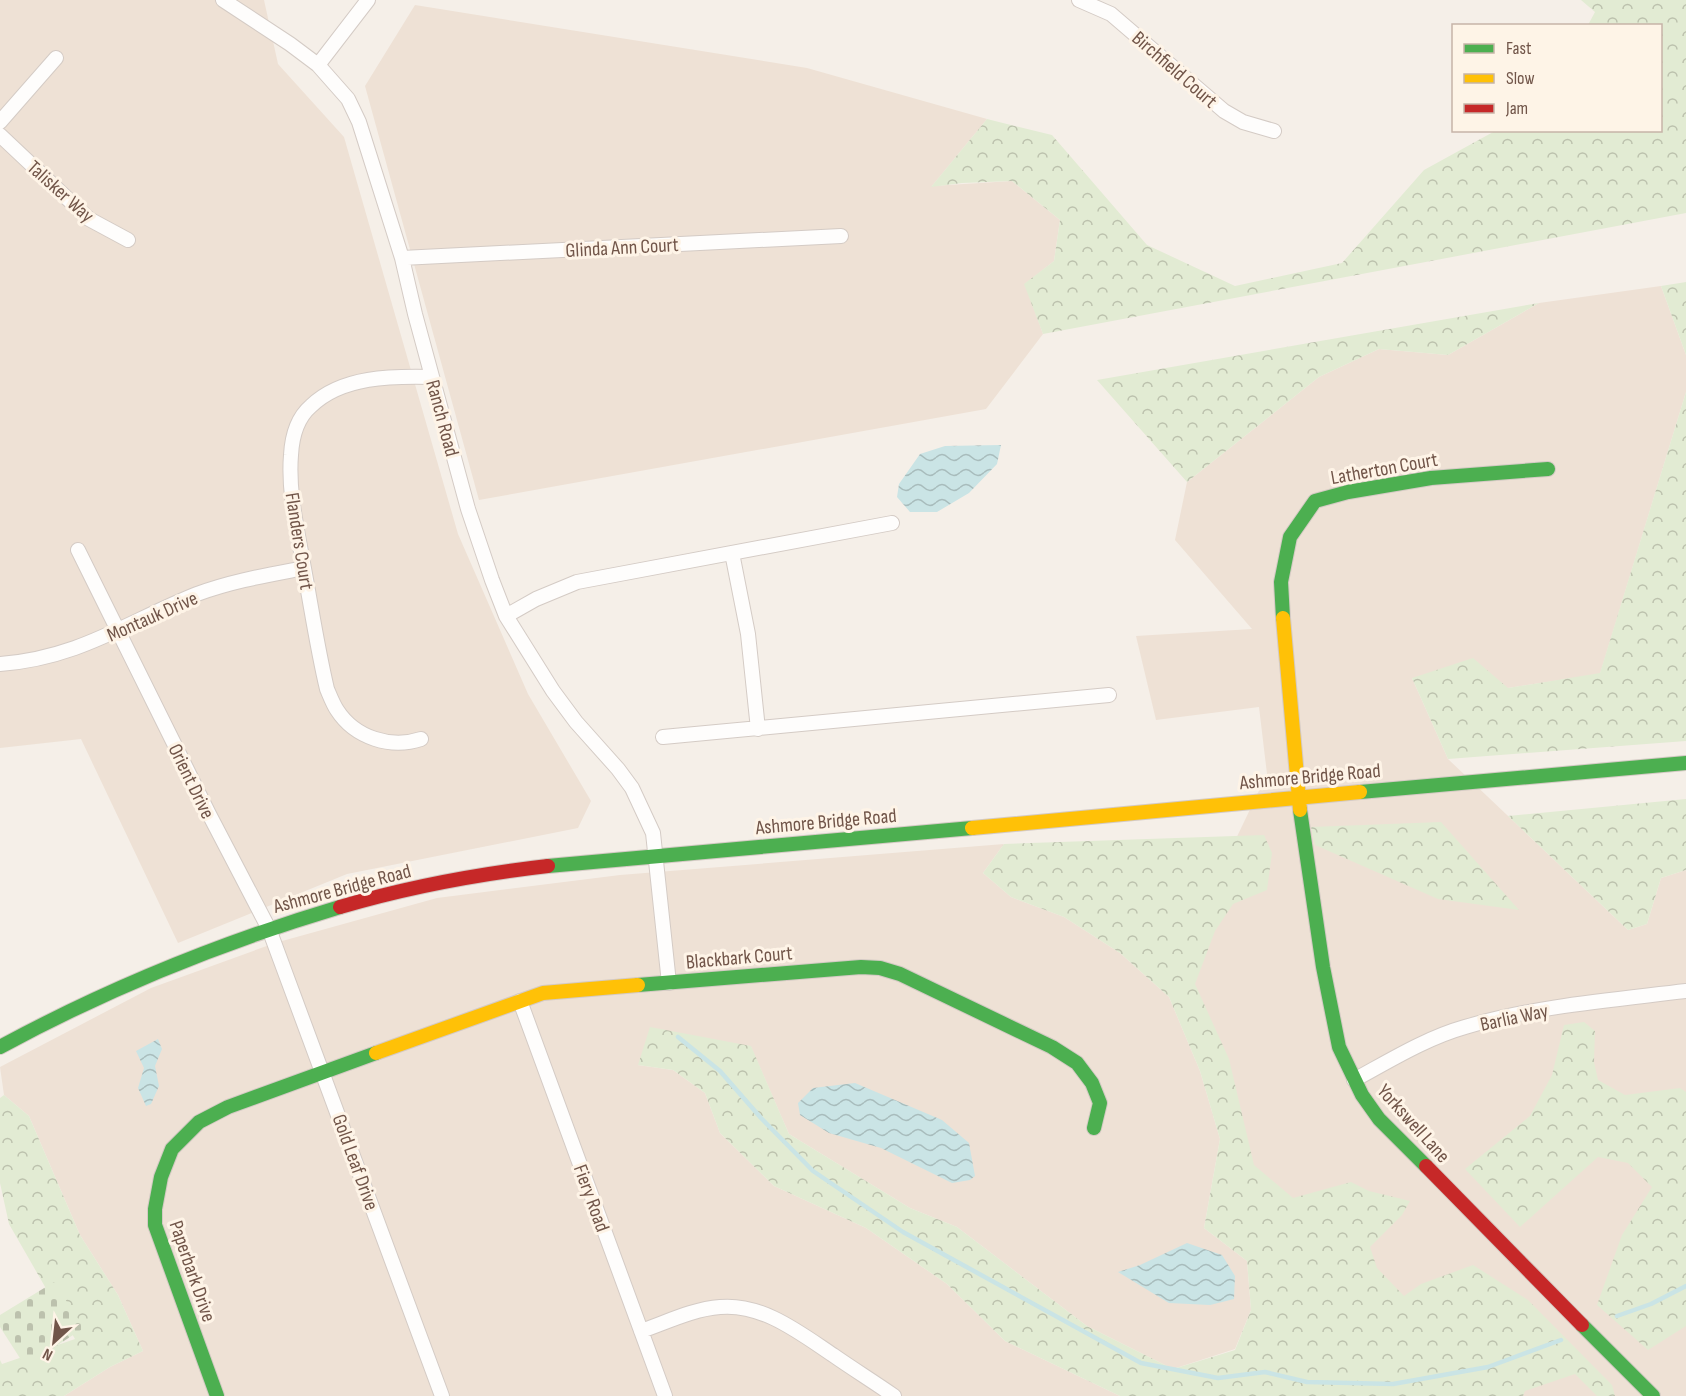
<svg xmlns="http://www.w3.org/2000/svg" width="1686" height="1396" font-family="'Sofia Sans Condensed',sans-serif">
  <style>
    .residential { fill: #eee1d5 }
    .forest { fill: url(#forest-crowns) }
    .cemetery { fill: url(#cemetery-stones) }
    .water { fill: url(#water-waves) }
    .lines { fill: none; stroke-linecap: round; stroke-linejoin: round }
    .stream { stroke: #cae4e5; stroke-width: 4.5 }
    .street-casing { stroke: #d4cbc5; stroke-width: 16 }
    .fast-casing { stroke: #d4cac4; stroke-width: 16 }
    .slow-casing { stroke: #d4cac4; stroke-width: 16 }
    .jam-casing { stroke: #d4cac4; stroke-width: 16 }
    .street { stroke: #fefdfc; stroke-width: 14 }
    .fast { stroke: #4caf50; stroke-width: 14 }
    .slow { stroke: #ffc107; stroke-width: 14 }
    .jam { stroke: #c62828; stroke-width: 14 }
    .labels { text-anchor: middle; stroke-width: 6; stroke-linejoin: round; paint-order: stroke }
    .street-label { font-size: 20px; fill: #715549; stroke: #fef4e7 }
  </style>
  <defs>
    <pattern id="forest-crowns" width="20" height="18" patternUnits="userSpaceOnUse" patternTransform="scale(1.5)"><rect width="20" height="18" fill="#e2ebd3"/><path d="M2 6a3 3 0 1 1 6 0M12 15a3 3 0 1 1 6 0" fill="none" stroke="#bcc1ad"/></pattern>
    <pattern id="cemetery-stones" width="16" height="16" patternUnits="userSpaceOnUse" patternTransform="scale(1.5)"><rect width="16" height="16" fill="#e2ebd3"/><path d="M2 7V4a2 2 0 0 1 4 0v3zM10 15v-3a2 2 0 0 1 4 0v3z" fill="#bcc1ad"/></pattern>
    <pattern id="water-waves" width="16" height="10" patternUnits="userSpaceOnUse" patternTransform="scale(1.5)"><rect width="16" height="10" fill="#cae4e5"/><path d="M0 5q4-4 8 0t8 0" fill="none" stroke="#a8bcbc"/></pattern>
  </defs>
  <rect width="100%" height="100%" fill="#f5efe8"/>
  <path class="residential" d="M 0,0 L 264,0 L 278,64 L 344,137 L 458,534 L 528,694 L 591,801 L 578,828 L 347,874 L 178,943 L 81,739 L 0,748 Z
    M 415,5 L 807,68 L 987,119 L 932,186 L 1012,181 L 1060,220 L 1054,261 L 1025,284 L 1043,334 L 986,409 L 479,500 L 365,86 Z
    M 1661,286 L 1686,355 L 1686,392 L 1600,674 L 1508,688 L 1412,678 L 1448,759 L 1628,930 L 1647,924 L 1661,878 L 1686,870 L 1686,1396 L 1292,1396 L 1174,968 L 1267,774 L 1259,707 L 1156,720 L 1136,636 L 1252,629 L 1175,540 L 1187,482 L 1319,377 L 1379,349 L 1448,355 L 1539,303 Z
    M 1004,844 L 983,873 L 1011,897 L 1064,917 L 1120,953 L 1169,997 L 1200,1071 L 1220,1139 L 1204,1228 L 1247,1261 L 1251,1310 L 1235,1349 L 1173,1369 L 1087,1326 L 957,1227 L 910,1208 L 789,1134 L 751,1047 L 638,1065 L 673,1070 L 705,1093 L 720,1133 L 774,1186 L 866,1228 L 947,1284 L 1005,1341 L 1120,1396 L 64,1396 L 110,1367 L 143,1351 L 118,1295 L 80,1235 L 29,1116 L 4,1095 L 0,1067 L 151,988 L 275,943 L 437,898 L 620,875 Z"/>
  <path class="forest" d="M 1581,0 L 1686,0 L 1686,213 L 1043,334 L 1024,284 L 1054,261 L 1060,220 L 1012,181 L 962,183 L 931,187 L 987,119 L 1052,135 L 1147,245 L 1235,286 L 1342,263 L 1424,170 L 1495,131 L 1660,130 L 1660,26 L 1588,25 L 1595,12 Z
    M 1686,282 L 1686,355 L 1661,286 Z
    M 1539,303 L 1448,355 L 1379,349 L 1319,377 L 1187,482 L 1097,380 Z
    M 1686,392 L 1686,741 L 1448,759 L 1412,678 L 1473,658 L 1508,688 L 1600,673 Z
    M 1686,799 L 1686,870 L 1661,878 L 1647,924 L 1628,930 L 1508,816 Z
    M 1441,822 L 1519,910 L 1438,899 L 1315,845 L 1311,827 Z
    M 1264,835 L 1272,853 L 1267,890 L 1233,904 L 1215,931 L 1195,984 L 1229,1059 L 1254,1165 L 1293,1198 L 1351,1182 L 1369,1191 L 1410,1201 L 1402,1215 L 1370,1247 L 1377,1268 L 1404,1296 L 1421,1284 L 1473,1265 L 1528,1300 L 1612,1385 L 1615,1396 L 1597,1396 L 1575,1374 L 1525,1391 L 1523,1396 L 1120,1396 L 1005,1341 L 947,1284 L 866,1228 L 774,1186 L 720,1133 L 705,1093 L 673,1070 L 638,1065 L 650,1027 L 751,1046 L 789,1134 L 910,1208 L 957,1227 L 1087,1326 L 1173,1369 L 1235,1350 L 1251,1310 L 1247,1261 L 1204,1228 L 1220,1139 L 1200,1071 L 1169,997 L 1120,953 L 1064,917 L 1011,897 L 983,873 L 1004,844 Z
    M 1584,1022 L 1595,1031 L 1594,1062 L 1598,1080 L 1625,1095 L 1680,1088 L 1686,1092 L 1686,1326 L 1648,1350 L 1597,1305 L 1622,1235 L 1652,1187 L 1628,1163 L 1598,1157 L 1520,1227 L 1465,1169 L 1530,1116 L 1552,1075 L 1564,1025 Z
    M 4,1095 L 29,1116 L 80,1235 L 118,1295 L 143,1351 L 110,1367 L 64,1396 L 0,1396 L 0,1360 L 2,1364 L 75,1339 L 9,1224 L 0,1183 L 0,1098 Z"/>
  <path class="cemetery" d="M 54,1282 L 84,1328 L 25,1366 L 0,1327 L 0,1315 Z"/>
  <path class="water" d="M 1001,445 L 997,464 L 969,493 L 937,512 L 910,512 L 897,497 L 899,484 L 920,454 L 945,446 Z
    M 158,1039 L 162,1049 L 155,1066 L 159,1086 L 151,1104 L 146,1106 L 138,1088 L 144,1068 L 136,1051 Z
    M 855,1083 L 942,1120 L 969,1143 L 975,1176 L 970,1180 L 952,1183 L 881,1148 L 829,1133 L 800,1115 L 798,1103 L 813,1088 Z
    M 1187,1243 L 1222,1255 L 1235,1276 L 1234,1299 L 1210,1305 L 1169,1303 L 1118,1272 L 1140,1265 Z"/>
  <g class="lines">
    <path class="stream" d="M 678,1037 L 720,1071 L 761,1118 L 813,1171 L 903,1232 L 1141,1363 L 1218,1378 L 1265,1372 L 1307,1382 L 1393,1384 L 1488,1367 L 1561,1340
      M 1617,1316 L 1651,1304 L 1686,1286"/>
    <defs>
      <path id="street" d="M 223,0 L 290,44 L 318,65 L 348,99 L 359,122 L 402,258 L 415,314 L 468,509 L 492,580 L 506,616 L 553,691 L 576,722 L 618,769 L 632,788 L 653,833 L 669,983
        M 1079,0 L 1111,14 L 1224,111 L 1243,122 L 1274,131
        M 318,65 L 368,0
        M 0,122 L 56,58
        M 0,135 L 89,219 L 128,240
        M 402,258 L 841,236
        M 78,550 L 209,814 L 269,929 L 442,1396
        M 732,553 L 748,634 L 758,729
        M 506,616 L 536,599 L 577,582 L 892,523
        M 0,664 C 79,658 127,622 197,594 C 232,581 268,575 304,568
        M 663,737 L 1109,695
        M 421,739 C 391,749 355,738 337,710 C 333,704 330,696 327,689 C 317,647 311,605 303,563 C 297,528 288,491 291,455 C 292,437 297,418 311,406 C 342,376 392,376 432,377
        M 520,1001 L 665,1396
        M 1354,1080 C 1389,1061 1426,1038 1465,1027 C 1536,1006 1612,1000 1686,991
        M 641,1331 C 667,1322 693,1309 720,1307 C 762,1303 800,1333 833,1355 C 853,1369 874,1382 894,1396"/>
      <path id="fast" d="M 1283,618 L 1281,582 L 1290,537 L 1315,501 L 1348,492 L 1431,478 L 1548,469
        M 1360,792 L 1686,763
        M 1300,810 L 1323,967 L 1339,1047 L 1362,1095 L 1379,1119 L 1426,1166
        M 548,866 L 972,828
        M 638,985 L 861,967 L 880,968 L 900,974 L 1052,1047 L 1077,1063 L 1092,1083 L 1100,1103 L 1094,1128
        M 0,1047 C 107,989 223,942 340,907
        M 1582,1325 L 1653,1396
        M 217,1396 L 155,1225 L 155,1209 L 161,1177 L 172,1149 L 199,1122 L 228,1107 L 376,1053"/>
      <path id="slow" d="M 1283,618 L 1300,810
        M 972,828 L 1360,792
        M 376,1053 L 543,993 L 638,985"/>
      <path id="jam" d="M 340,907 C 408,887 478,874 548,866
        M 1426,1166 L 1582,1325"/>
    </defs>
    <use href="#street" class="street-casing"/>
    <use href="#fast" class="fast-casing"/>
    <use href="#slow" class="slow-casing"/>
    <use href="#jam" class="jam-casing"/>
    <use href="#street" class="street"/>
    <use href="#fast" class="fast"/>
    <use href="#slow" class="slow"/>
    <use href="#jam" class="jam"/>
  </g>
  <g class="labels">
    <g class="street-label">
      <text transform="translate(1175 69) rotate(41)" y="7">Birchfield Court</text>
      <text transform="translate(61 191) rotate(42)" y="7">Talisker Way</text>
      <text transform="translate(622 247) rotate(-3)" y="7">Glinda Ann Court</text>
      <text transform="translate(443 418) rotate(75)" y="7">Ranch Road</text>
      <text transform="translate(1384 468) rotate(-10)" y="7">Latherton Court</text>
      <text transform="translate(300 541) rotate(81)" y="7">Flanders Court</text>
      <text transform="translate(152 616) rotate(-24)" y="7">Montauk Drive</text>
      <text transform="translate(1310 776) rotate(-5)" y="7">Ashmore Bridge Road</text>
      <text transform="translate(192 781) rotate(64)" y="7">Orient Drive</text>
      <text transform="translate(826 821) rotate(-5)" y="7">Ashmore Bridge Road</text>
      <text transform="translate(342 888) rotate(-15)" y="7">Ashmore Bridge Road</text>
      <text transform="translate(739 957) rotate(-5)" y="7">Blackbark Court</text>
      <text transform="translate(1514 1017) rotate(-12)" y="7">Barlia Way</text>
      <text transform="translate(1414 1123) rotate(48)" y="7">Yorkswell Lane</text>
      <text transform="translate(356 1162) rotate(70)" y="7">Gold Leaf Drive</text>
      <text transform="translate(592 1198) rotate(70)" y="7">Fiery Road</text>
      <text transform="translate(193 1271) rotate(71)" y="7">Paperbark Drive</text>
    </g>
  </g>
  <rect x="1452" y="24" width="210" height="108" fill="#fef4e7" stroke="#c6b4a8" stroke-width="1.5"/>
  <rect x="1464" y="44" width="30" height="9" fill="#4caf50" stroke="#c6b4a8" stroke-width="1.5"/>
  <text x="1506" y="54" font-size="18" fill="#715549">Fast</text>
  <rect x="1464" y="74" width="30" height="9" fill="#ffc107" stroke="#c6b4a8" stroke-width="1.5"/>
  <text x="1506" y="84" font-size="18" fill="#715549">Slow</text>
  <rect x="1464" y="104" width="30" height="9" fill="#c62828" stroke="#c6b4a8" stroke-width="1.5"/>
  <text x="1506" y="114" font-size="18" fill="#715549">Jam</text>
  <g transform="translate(54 1342) rotate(207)" stroke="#fef4e7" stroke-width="4.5" paint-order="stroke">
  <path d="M0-4.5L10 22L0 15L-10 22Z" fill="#715549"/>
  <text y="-9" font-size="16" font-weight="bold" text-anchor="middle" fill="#715549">N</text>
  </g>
</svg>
